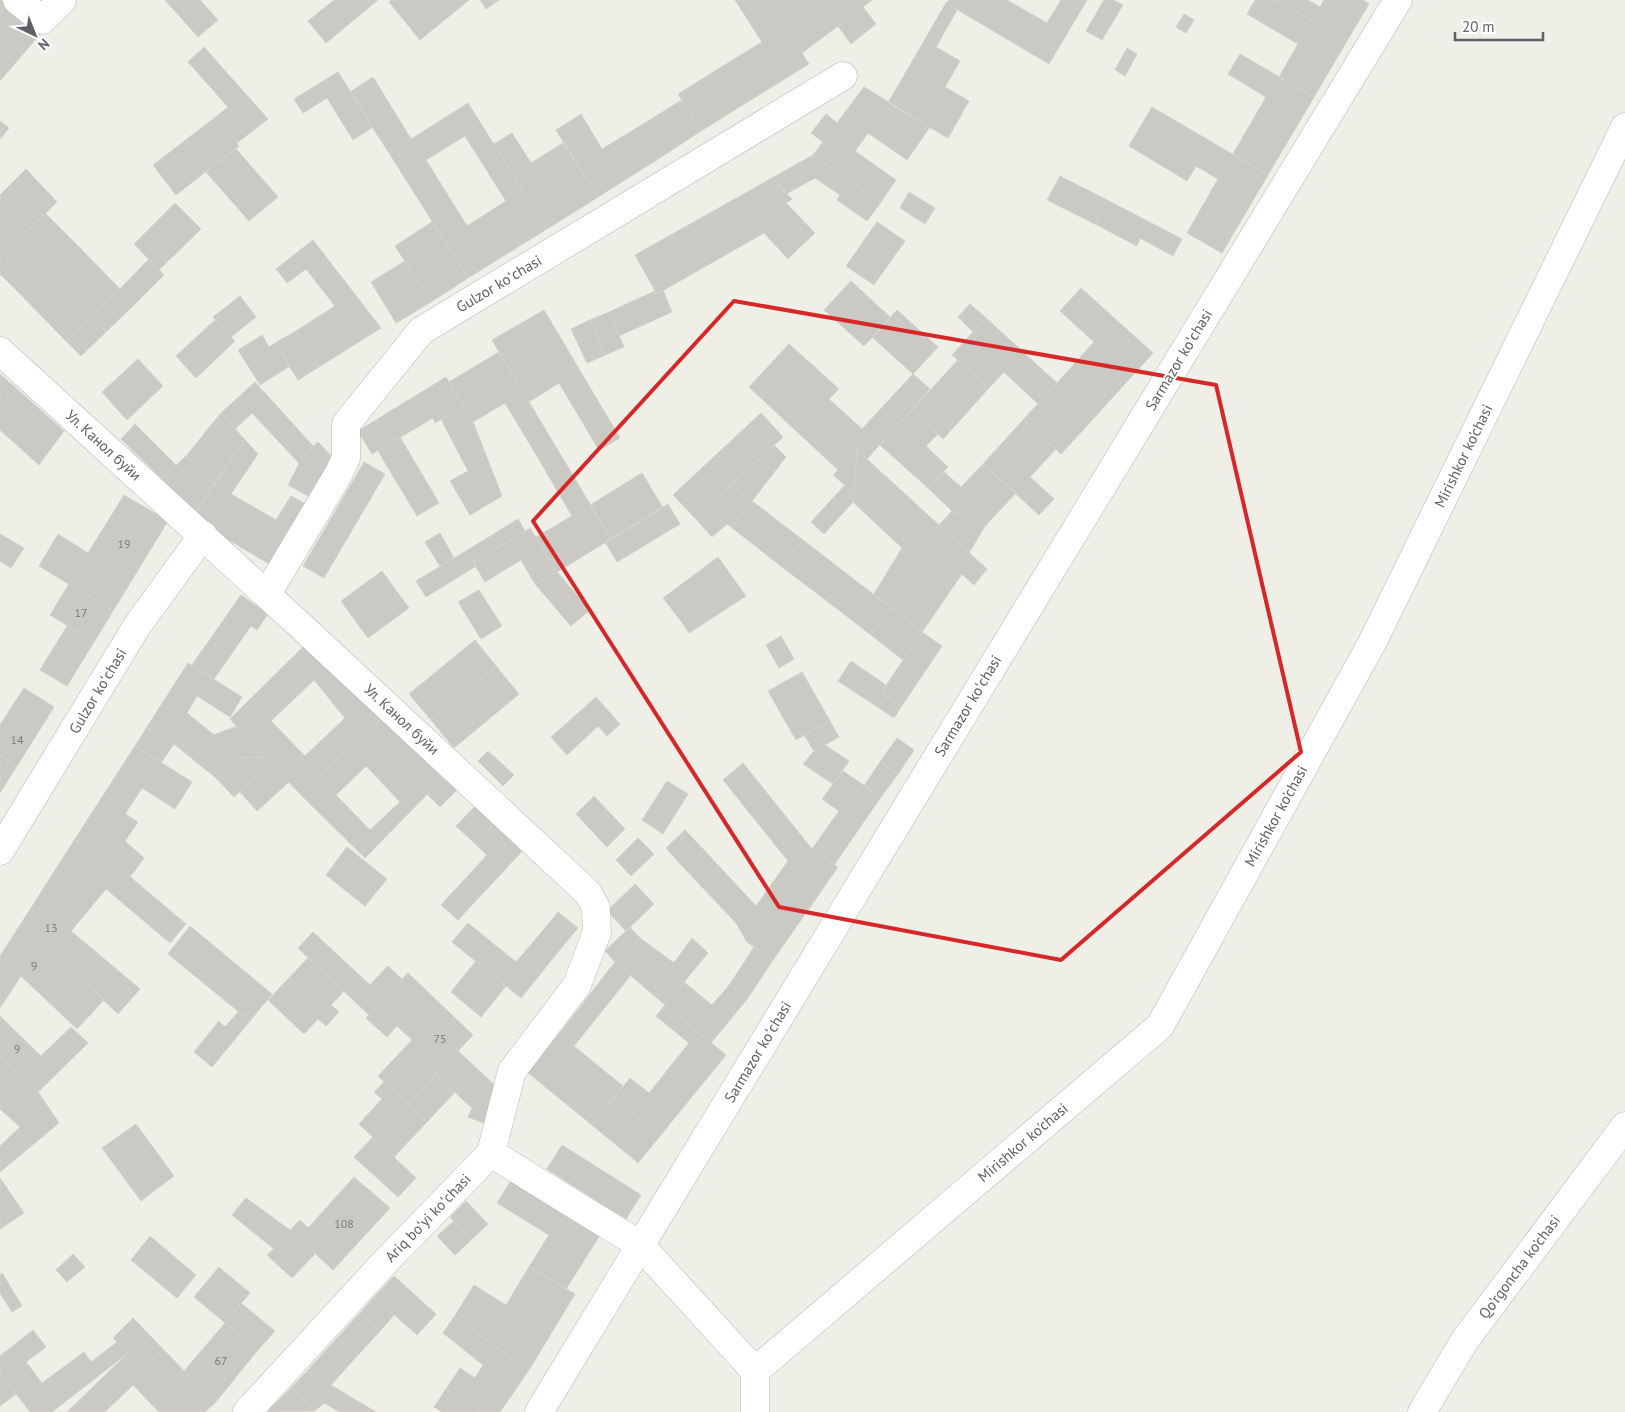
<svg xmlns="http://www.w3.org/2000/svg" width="1625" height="1412" font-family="'PT Sans',sans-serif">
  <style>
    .building { fill: #cbc9c4; stroke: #d4d1c7; fill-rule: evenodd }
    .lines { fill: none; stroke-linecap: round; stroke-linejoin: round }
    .minor-casing { stroke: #b5b6bb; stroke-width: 29 }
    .minor { stroke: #fff; stroke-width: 28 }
    .marked { fill: none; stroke: #d62828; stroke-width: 4; stroke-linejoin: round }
    .labels { text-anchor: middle; stroke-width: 4; stroke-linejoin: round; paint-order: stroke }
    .number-label { font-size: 12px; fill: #7a7b7e }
    .street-label { font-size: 15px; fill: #5f6166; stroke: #fff }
  </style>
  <rect width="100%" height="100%" fill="#efefe8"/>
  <path class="building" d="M 0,0 L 7,5 L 0,13 Z
    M 165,0 L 200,0 L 218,20 L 198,37 Z
    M 334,0 L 378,0 L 326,43 L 308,21 Z
    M 391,0 L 469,0 L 420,40 L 389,2 Z
    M 480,0 L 499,0 L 486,9 Z
    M 735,0 L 768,0 L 809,64 L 725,116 L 702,79 L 762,42 Z
    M 768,0 L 872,0 L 863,7 L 876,24 L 851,44 L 838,26 L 802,53 Z
    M 949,0 L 1007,0 L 1047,23 L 1061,0 L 1087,0 L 1049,64 L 946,3 Z
    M 1104,0 L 1113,0 L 1123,5 L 1102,40 L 1086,31 Z
    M 1255,0 L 1277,0 L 1347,41 L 1314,97 L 1279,77 L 1298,44 L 1247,14 Z
    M 1277,0 L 1308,0 L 1320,7 L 1324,0 L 1363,0 L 1369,4 L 1347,41 Z
    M 946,3 L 957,10 L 936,47 L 960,61 L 945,87 L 969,101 L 948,138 L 888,103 Z
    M 7,5 L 42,32 L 0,81 L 0,13 Z
    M 1184,14 L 1194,20 L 1186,33 L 1176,27 Z
    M 204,47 L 268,119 L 237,143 L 217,116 L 228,107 L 188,62 Z
    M 1127,48 L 1137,54 L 1125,76 L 1115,70 Z
    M 1240,54 L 1314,97 L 1268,175 L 1233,154 L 1266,97 L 1228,74 Z
    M 338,72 L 373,127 L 353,140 L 327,98 L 303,113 L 294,99 Z
    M 373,77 L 411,139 L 389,153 L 350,92 Z
    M 702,79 L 725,116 L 701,131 L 678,94 Z
    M 864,87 L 930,127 L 907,160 L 868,133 L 855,151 L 896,180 L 881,202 L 813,155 L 823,142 L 811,133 L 826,114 L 837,123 Z
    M 682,100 L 701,131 L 655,161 L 635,129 Z
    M 468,103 L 547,229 L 468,278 L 389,153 ZM 465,136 L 506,201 L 467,226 L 426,160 Z
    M 1152,107 L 1268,175 L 1222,253 L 1187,233 L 1218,179 L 1196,166 L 1187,181 L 1129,146 Z
    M 581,114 L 602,149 L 635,129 L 655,161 L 598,197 L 556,130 Z
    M 217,116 L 239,146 L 176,195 L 153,165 Z
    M 0,121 L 9,128 L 0,139 Z
    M 512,133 L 531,163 L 563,143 L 598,197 L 547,229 L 494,144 Z
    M 236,149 L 278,197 L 249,221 L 206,172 Z
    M 813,155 L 881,202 L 867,221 L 837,200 L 840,195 L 815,178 L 786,194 L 772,178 Z
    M 26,169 L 57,202 L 0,258 L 0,195 Z
    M 1060,176 L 1107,200 L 1095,224 L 1047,200 Z
    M 772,178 L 792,199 L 786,203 L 815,233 L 801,246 L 749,191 Z
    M 749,191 L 801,246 L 788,259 L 764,233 L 657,294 L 635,255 Z
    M 909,192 L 935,208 L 925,224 L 900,208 Z
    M 1107,200 L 1182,239 L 1173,256 L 1140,238 L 1137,246 L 1095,224 Z
    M 175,203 L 201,229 L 159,270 L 134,244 Z
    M 45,213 L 78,246 L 24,298 L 0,274 L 0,258 Z
    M 432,222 L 468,278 L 431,302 L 395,246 Z
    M 877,222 L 905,241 L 874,285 L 846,266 Z
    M 313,240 L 381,328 L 319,367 L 296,331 L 335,306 L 306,269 L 287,283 L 276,269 Z
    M 78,246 L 120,289 L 66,341 L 24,298 Z
    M 149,259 L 164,275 L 135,304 L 120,289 Z
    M 405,261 L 431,302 L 396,323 L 371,282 Z
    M 851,281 L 891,318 L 864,346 L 824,310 Z
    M 1081,288 L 1153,353 L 1094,418 L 1057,383 L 1094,342 L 1060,311 Z
    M 120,289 L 135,304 L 106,332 L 91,317 Z
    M 663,290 L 672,312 L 619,336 L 609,312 L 655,291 L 657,294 Z
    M 240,296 L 256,317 L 231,337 L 213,317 Z
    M 970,304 L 986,318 L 973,332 L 958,317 Z
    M 544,310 L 620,438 L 599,450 L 559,383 L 529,402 L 492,340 Z
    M 897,310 L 938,347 L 913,374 L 872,337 Z
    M 609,312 L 624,347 L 605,355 L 590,320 Z
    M 91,317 L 106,332 L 81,356 L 66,341 Z
    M 986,318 L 1057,383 L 1038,404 L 1004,372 L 989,388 L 952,355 Z
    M 215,320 L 235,341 L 196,378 L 176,356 Z
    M 590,320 L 605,355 L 587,363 L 571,329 Z
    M 296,331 L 319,367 L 298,380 L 275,343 Z
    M 262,335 L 269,347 L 275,343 L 290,366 L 260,385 L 238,350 Z
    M 789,344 L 817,369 L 795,394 L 857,450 L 854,493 L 833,475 L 838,470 L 749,387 Z
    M 499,352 L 556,447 L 538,458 L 505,403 L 473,422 L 449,382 Z
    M 138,359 L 163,386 L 127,420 L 102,392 Z
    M 958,360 L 989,388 L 943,439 L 912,410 Z
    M 817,369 L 839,389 L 829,399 L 862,429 L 913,374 L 930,389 L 867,459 L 795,394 Z
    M 0,374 L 17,389 L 0,408 Z
    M 446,377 L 463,406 L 435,423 L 433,418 L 372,454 L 358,431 Z
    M 255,382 L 313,446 L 297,461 L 252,413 L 235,429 L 221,413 Z
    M 1057,383 L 1094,418 L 1061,454 L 1023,420 Z
    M 17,389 L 64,431 L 39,465 L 0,430 L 0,408 Z
    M 463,406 L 473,422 L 502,496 L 470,515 L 450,481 L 468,471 L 441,419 Z
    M 912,410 L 938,434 L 926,446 L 948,467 L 928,488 L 880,445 Z
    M 221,413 L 245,440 L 214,484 L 186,456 Z
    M 761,413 L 783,437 L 739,478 L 717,454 Z
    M 1023,420 L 1056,449 L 1030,477 L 1054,499 L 1039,515 L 983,464 Z
    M 135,424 L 176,465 L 162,479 L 121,439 Z
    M 400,437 L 439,503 L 417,516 L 378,451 Z
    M 245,440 L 258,454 L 231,494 L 297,532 L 276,568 L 215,532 L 195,513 Z
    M 318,442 L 337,462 L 314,499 L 288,485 L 299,464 L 297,461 Z
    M 774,445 L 786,457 L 752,501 L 731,485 Z
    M 556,447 L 611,539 L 557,572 L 536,537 L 572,516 L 538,458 Z
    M 857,450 L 987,569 L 974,585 L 962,574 L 922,632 L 874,594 L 902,548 L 853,502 Z
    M 717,454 L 739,478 L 695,518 L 673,495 Z
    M 186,456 L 214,484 L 195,513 L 162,479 Z
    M 364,462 L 385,474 L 324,578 L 303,566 Z
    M 983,464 L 1016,493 L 985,526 L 952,511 L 928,488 L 943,471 L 961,487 Z
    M 642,473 L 663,508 L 611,539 L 590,505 Z
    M 731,485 L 752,501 L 731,527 L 727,524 L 712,537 L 695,518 Z
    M 845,485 L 854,493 L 853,502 L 824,534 L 811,522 Z
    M 124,495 L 168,521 L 113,611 L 39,566 L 58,534 L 88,553 Z
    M 291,496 L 311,507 L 297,532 L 276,520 Z
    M 752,501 L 803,540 L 782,567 L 731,527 Z
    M 668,504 L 680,524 L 617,562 L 605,542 Z
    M 952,511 L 985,526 L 969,553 L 939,525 Z
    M 518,519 L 525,531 L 473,562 L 466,551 Z
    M 530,528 L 557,572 L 535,584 L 521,560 L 485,582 L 473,562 Z
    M 440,533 L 454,558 L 440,566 L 425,542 Z
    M 0,534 L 24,548 L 11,568 L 0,561 Z
    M 803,540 L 847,574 L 827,601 L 782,567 Z
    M 466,551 L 476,566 L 426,597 L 416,581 Z
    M 718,557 L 735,581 L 681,621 L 663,598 Z
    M 382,571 L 409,608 L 368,638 L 341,601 Z
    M 557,572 L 590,610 L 571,626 L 535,584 Z
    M 847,574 L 891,608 L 871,635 L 827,601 Z
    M 735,581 L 746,596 L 689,633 L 681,621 Z
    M 69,584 L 113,611 L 94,642 L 50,615 Z
    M 479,590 L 502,626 L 481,639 L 458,602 Z
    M 241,595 L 268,614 L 257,630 L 251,626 L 214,679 L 192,665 Z
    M 891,608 L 922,632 L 903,660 L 871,635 Z
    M 67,626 L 94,642 L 67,686 L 40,670 Z
    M 922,632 L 942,646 L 901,707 L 881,693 Z
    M 781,636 L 794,659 L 779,668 L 766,645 Z
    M 317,637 L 381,718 L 300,794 L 230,719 L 301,649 ZM 314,680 L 345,718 L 305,756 L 271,721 Z
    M 475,640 L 496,666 L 431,720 L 409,694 Z
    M 851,661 L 886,685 L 881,693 L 886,696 L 879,708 L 838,681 Z
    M 188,663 L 242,697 L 230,717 L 197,696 L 187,713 L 214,735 L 237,726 L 265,757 L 237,758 L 216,778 L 174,744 L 147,727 Z
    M 496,666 L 519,694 L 454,748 L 431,720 Z
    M 802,672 L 830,721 L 796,740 L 768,691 Z
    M 24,688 L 54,707 L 17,766 L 0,755 L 0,725 Z
    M 886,696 L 901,707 L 894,718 L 879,708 Z
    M 596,697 L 620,724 L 607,736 L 598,726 L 567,755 L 551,737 Z
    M 381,718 L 443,778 L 365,858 L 300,794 ZM 366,766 L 400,802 L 370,830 L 336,795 Z
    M 830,721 L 839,737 L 814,751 L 804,735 Z
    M 147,727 L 174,744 L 161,763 L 135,746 Z
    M 897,738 L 914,750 L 898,774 L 880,762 Z
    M 825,745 L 849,761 L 833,784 L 803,764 L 814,751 Z
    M 135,746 L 192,782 L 175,809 L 142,788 L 125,814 L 138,822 L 125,841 L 144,858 L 130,877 L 115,864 L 75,839 Z
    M 488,751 L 514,775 L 503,786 L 478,761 Z
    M 0,755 L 17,766 L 0,793 Z
    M 265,757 L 271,763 L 234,797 L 216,778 L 237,758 Z
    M 880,762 L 898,774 L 881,797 L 864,786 Z
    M 271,763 L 289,782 L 257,811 L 240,792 Z
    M 743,763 L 812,849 L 838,867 L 773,960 L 747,942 L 736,923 L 685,869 L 704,850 L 756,906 L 788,861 L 723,780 Z
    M 843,771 L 881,797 L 834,865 L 812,849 L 839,811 L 822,799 Z
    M 443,778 L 457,790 L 440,807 L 427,794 Z
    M 667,781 L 688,794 L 663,834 L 642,820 Z
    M 594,796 L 625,829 L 607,847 L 576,814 Z
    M 479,802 L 527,846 L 458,920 L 441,905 L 487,855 L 456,826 Z
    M 685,830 L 704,850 L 685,869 L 666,848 Z
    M 638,838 L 654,854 L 631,876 L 616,860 Z
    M 75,839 L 115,864 L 186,924 L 170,943 L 106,889 L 71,931 L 140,989 L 118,1014 L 22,922 Z
    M 347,847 L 387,879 L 365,906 L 326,875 Z
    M 635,884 L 654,904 L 626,931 L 607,911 Z
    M 558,912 L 578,928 L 554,957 L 534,941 Z
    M 22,922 L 104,1000 L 77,1029 L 21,976 L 0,1008 L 0,956 Z
    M 468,923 L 516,962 L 534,941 L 554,957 L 521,998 L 452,942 Z
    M 190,926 L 272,994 L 250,1021 L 168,954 Z
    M 630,927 L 640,938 L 615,962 L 605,951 Z
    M 313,932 L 370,985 L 388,966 L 402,979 L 369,1015 L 298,948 Z
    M 640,938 L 674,963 L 692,938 L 708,953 L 665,1005 L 615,962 Z
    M 754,947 L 773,960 L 748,998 L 730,984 Z
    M 308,958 L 344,991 L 331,1005 L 339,1012 L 326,1026 L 318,1019 L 304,1034 L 268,1000 Z
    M 476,961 L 506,986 L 481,1017 L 451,992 Z
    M 615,962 L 631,975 L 574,1046 L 559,1034 Z
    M 408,973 L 473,1035 L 408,1104 L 378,1076 L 412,1040 L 397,1026 L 387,1037 L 366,1018 Z
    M 684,982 L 712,1005 L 730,984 L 748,998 L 711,1043 L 665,1005 Z
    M 665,1005 L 726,1055 L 660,1136 L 614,1098 L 630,1078 L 649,1093 L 689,1043 L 656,1016 Z
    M 239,1011 L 250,1021 L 212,1067 L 194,1052 L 219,1021 L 225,1027 Z
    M 0,1016 L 41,1056 L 71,1027 L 88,1043 L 38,1092 L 0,1056 Z
    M 559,1034 L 623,1086 L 592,1125 L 527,1072 Z
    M 458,1051 L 499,1089 L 486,1124 L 468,1117 L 472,1108 L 436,1075 Z
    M 0,1056 L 38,1092 L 59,1123 L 0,1172 L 0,1146 L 20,1127 L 0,1109 Z
    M 436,1075 L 455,1092 L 427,1122 L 408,1104 Z
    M 384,1082 L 427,1122 L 394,1157 L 359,1124 L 382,1099 L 374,1092 Z
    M 614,1098 L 660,1136 L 638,1163 L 592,1125 Z
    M 136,1124 L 174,1176 L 141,1201 L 102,1148 Z
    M 373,1137 L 416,1178 L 398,1197 L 354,1157 Z
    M 562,1145 L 619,1181 L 603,1205 L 547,1169 Z
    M 354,1177 L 390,1208 L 333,1270 L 290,1230 L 300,1220 L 308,1228 Z
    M 513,1177 L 602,1232 L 566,1289 L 529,1267 L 549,1235 L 497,1203 Z
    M 0,1178 L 24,1213 L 0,1229 Z
    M 619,1181 L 641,1195 L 626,1219 L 603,1205 Z
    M 246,1198 L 290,1230 L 315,1254 L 292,1278 L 267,1255 L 274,1249 L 232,1215 Z
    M 466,1201 L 488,1224 L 471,1240 L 450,1217 Z
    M 454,1221 L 471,1240 L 455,1255 L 437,1236 Z
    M 150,1236 L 196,1275 L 177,1298 L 131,1260 Z
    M 73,1254 L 85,1267 L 67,1282 L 56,1270 Z
    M 219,1267 L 250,1293 L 225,1323 L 194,1297 Z
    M 529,1267 L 575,1294 L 529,1370 L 454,1317 L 474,1285 L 506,1305 Z
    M 2,1273 L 22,1306 L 12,1312 L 0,1293 L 0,1275 Z
    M 394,1276 L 436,1314 L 417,1335 L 374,1297 Z
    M 374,1297 L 394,1315 L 380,1331 L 360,1313 Z
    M 241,1303 L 275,1331 L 258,1350 L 225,1323 Z
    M 360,1313 L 380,1331 L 358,1355 L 338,1337 Z
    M 454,1317 L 529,1370 L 500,1412 L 481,1412 L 446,1389 L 460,1368 L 475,1378 L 483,1365 L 443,1333 Z
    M 133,1318 L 163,1349 L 143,1368 L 113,1338 Z
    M 225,1323 L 258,1350 L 215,1403 L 184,1371 Z
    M 33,1330 L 46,1347 L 26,1362 L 42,1383 L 84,1352 L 91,1362 L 117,1342 L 128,1353 L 52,1412 L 30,1412 L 0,1373 L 0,1356 Z
    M 338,1337 L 358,1355 L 331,1385 L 307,1371 Z
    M 163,1349 L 215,1403 L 205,1412 L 159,1412 L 133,1385 L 105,1412 L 67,1412 L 128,1353 L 143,1368 Z
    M 307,1371 L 331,1385 L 376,1412 L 340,1412 L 324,1403 L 315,1411 L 292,1387 Z
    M 0,1373 L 16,1394 L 0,1406 Z
    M 292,1387 L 315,1411 L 267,1412 Z
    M 446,1389 L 481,1412 L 442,1412 L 434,1407 Z"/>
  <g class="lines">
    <defs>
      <g id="minor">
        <path d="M 17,0 L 42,20 L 62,0"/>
        <path id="s1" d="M 0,351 L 302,627 L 588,893 L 596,908 L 597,932 L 577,985 L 512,1071 L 491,1153"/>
        <path d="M 267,594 L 339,473 L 346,458 L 346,424 L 421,331 L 843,76"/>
        <path d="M 0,851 L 137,626 L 203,535"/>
        <path id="s2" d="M 755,1371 L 1160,1026 L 1372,643 L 1625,127"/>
        <path d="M 247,1412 L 386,1261 L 491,1153 L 640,1245 L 755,1371 L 755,1412"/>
        <path d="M 539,1412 L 1398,0"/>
        <path id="s3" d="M 1422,1412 L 1465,1340 L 1625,1126"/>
      </g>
    </defs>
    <use href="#minor" class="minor-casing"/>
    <use href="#minor" class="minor"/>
  </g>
  <path class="marked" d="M 734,301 L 1216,385 L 1301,752 L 1061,960 L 779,907 L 533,521 Z"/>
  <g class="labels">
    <g class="number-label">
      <text x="124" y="548">19</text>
      <text x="81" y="617">17</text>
      <text x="17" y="744">14</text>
      <text x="51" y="932">13</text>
      <text x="34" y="970">9</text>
      <text x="440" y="1043">75</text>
      <text x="17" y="1053">9</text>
      <text x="344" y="1228">108</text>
      <text x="221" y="1365">67</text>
    </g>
    <g class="street-label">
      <text transform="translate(499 284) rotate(-31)" y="5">Gulzor koʻchasi</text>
      <text transform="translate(1179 360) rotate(-59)" y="5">Sarmazor koʻchasi</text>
      <text dy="5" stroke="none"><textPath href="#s1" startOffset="140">Ул. Канол буйи</textPath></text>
      <text dy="5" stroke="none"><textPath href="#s2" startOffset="1178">Mirishkor ko'chasi</textPath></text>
      <text transform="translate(98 691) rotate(-59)" y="5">Gulzor koʻchasi</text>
      <text transform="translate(968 706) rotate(-59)" y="5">Sarmazor koʻchasi</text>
      <text dy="5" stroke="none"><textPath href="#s1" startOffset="545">Ул. Канол буйи</textPath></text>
      <text dy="5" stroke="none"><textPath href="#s2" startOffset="772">Mirishkor ko'chasi</textPath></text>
      <text transform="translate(758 1052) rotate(-59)" y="5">Sarmazor koʻchasi</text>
      <text dy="5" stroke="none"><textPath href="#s2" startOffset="352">Mirishkor ko'chasi</textPath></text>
      <text transform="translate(428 1218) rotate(-46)" y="5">Ariq boʻyi koʻchasi</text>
      <text dy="5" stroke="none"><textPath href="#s3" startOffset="175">Qo'rgoncha ko'chasi</textPath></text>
    </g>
  </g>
  <g transform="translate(35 35) rotate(137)" stroke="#ffffff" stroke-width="4" paint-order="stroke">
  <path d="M0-4L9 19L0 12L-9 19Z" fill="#5f6166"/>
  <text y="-8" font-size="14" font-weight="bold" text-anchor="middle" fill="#5f6166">N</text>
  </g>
  <path d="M1455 32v8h88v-8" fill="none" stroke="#5f6166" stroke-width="2.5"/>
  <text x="1462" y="32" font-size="15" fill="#5f6166" stroke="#ffffff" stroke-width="4" paint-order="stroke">20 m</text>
</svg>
